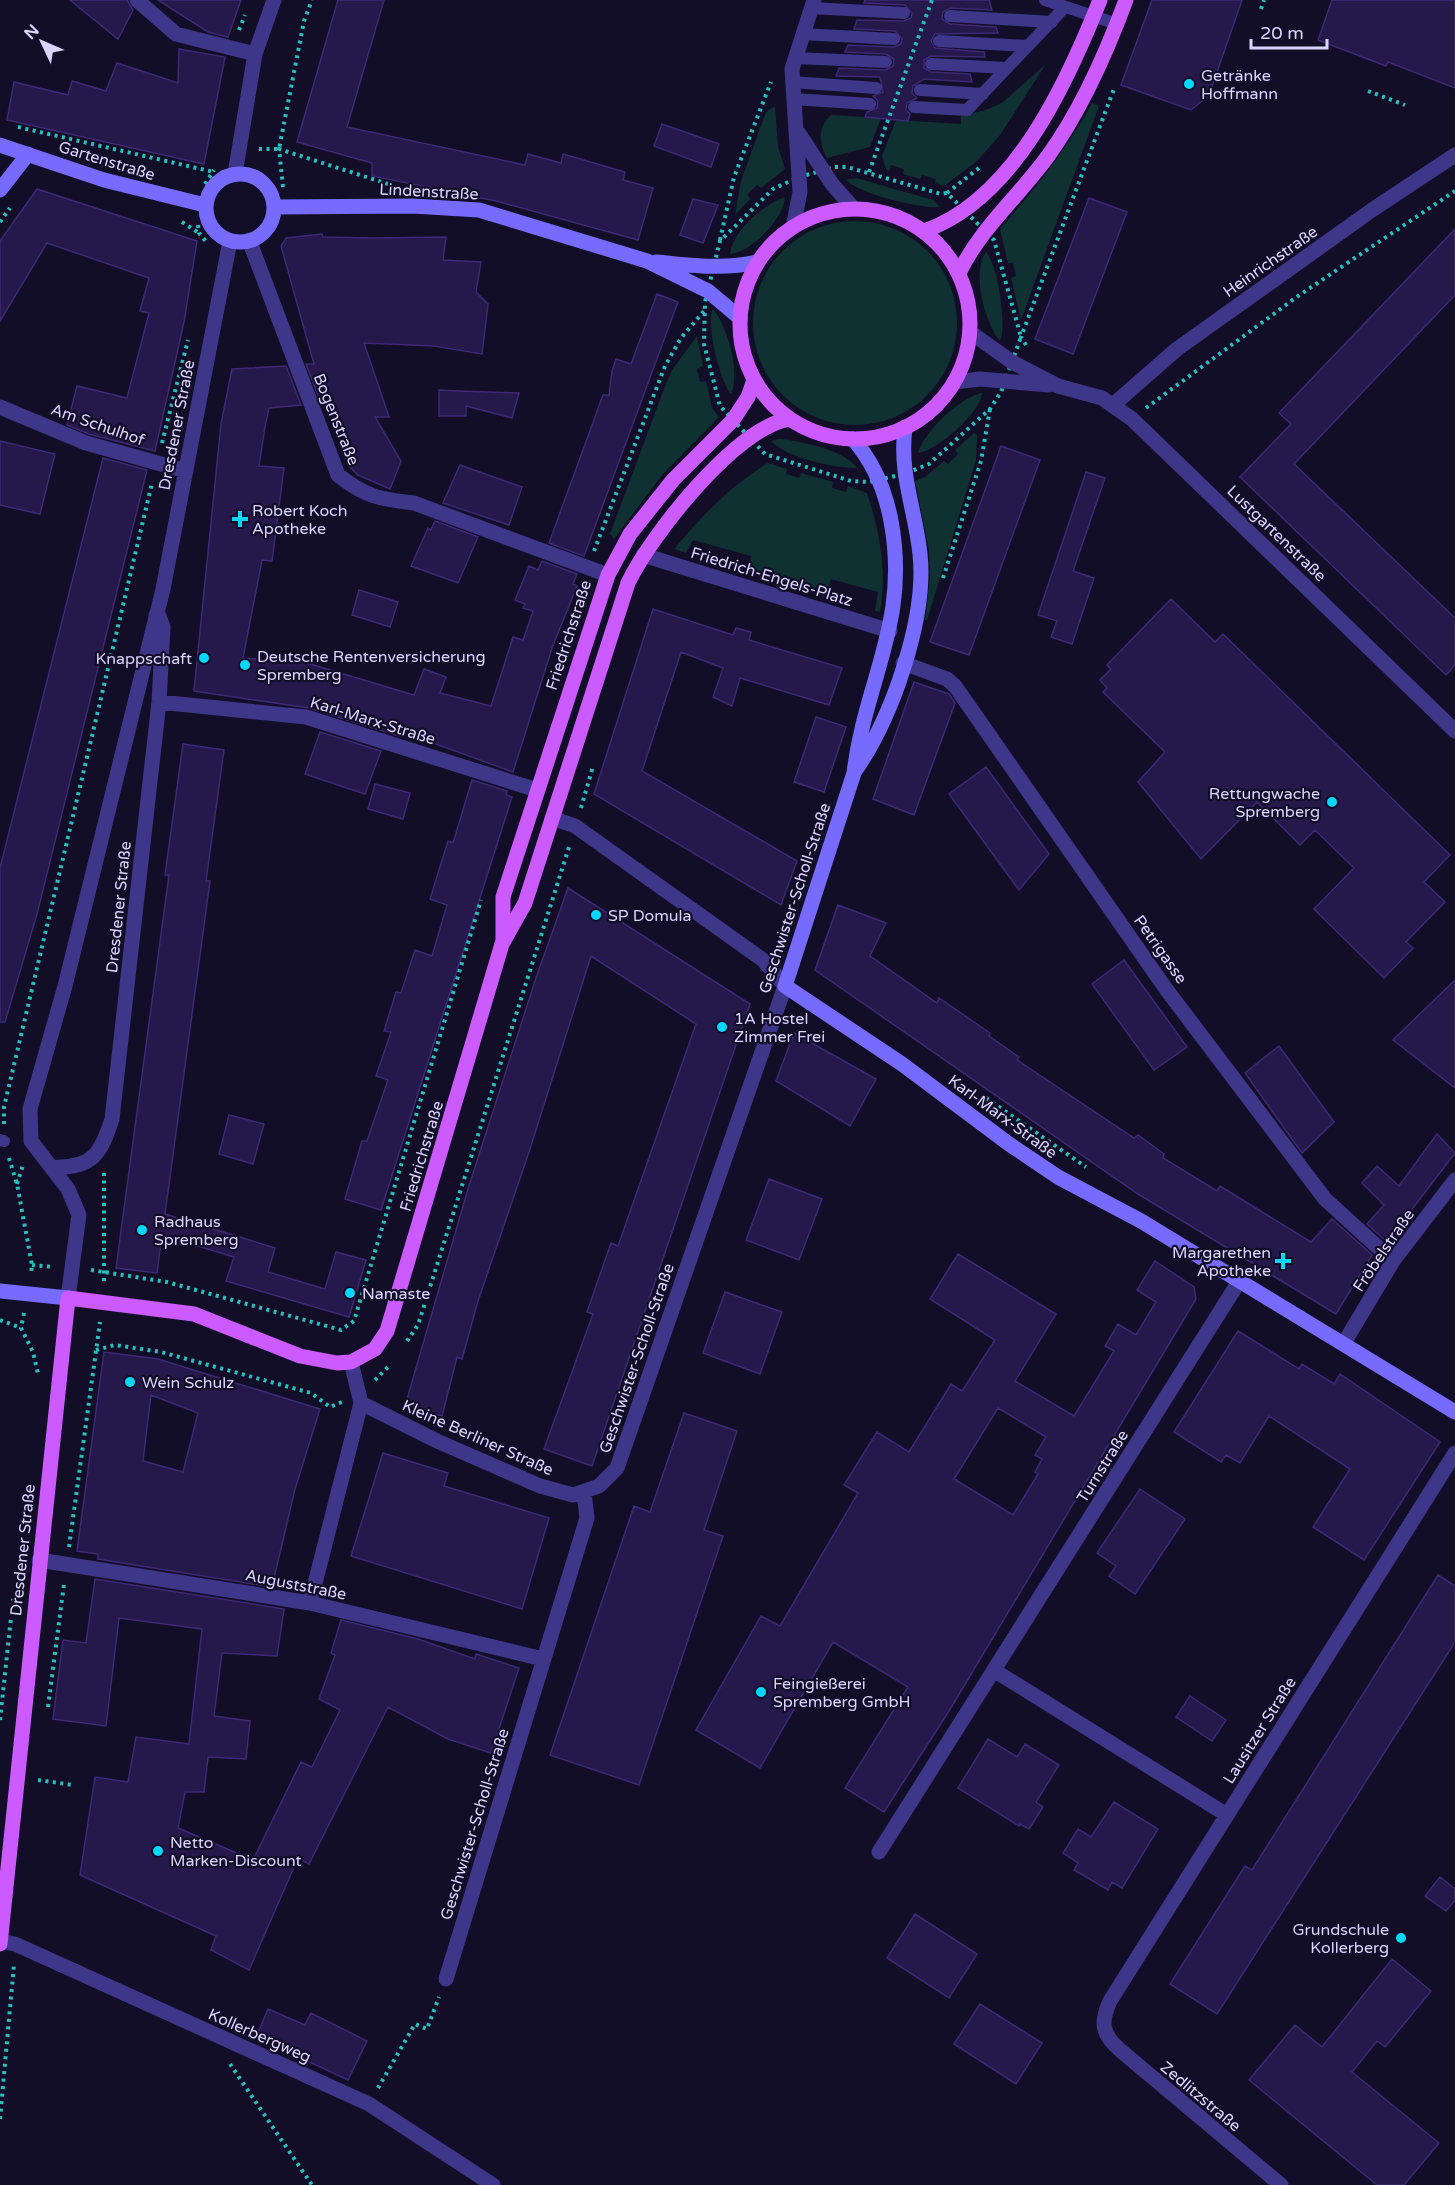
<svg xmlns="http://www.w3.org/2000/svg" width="1455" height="2185" font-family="'Varela Round',sans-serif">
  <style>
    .green { fill: #103132 }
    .building { fill: #25184a; stroke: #3d2977; stroke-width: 1.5; fill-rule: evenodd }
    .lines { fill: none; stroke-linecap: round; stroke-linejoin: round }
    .path { stroke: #27c0bf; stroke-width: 4; stroke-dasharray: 3 4.5; stroke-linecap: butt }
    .lane { stroke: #3d3689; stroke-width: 12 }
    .street { stroke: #3d3689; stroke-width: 15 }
    .secondary { stroke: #776bff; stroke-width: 15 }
    .primary { stroke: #cb5bff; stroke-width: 15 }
    .poi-dot { fill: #00d7ff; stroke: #130e27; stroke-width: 2 }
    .labels { text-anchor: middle; stroke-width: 4.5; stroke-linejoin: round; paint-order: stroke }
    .poi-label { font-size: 16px; fill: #dbd4ff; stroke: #130e27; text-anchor: start }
    .street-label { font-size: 16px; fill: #dbd4ff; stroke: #130e27 }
  </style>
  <rect width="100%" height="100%" fill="#130e27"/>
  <path class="green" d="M 1046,64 L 1000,135 L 977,161 L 944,186 L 935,183 L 936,179 L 922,175 L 920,179 L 903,174 L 904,169 L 891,165 L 889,171 L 886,169 L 882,156 L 896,120 L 961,124 L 961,116 L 986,110 L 1002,103 Z
    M 1092,103 L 1099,106 L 1021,320 L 1011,278 L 1016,276 L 1013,263 L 1008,263 L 1000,229 C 1035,189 1067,150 1092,103 Z
    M 775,106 L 778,147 L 785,169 L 761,188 L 757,185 L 747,195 L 750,199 L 735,215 L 741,181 L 766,112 Z
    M 831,115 L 881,118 L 870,147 L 827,158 C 818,142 818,127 831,115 Z
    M 856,178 L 933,200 L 940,207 C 920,209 860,194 846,180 Z
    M 785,197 C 784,218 752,252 730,254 C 733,231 764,204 785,197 Z
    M753 323a102 102 0 1 1 204 0a102 102 0 1 1-204 0Z
    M 986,252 C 998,265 1007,325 1000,341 C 985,323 971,272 986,252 Z
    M 713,309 C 727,325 741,374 731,394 C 720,381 705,323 713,309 Z
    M 697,336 L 703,366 L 697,369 L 700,382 L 706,381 L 712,408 L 719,417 L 662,475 L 614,539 L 610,534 L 664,389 L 672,370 Z
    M 982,393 C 981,412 937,451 918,453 C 924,431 961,397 982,393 Z
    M 974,433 L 977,435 L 976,460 L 927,620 L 925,620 L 930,577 L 929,550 L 915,481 L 925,477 L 944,461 L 948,464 L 958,454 L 955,450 Z
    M 778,439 C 798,440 847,451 857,468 C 834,468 787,458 771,441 Z
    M 768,463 L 787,469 L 786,474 L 799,478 L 801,473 L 833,482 L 832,488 L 846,492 L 848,486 L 867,493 C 880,532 887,571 880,612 L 875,611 L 878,592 L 831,579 L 826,597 L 747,572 L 751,556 L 693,540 L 686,553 L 674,549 C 703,515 730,486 768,463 Z"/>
  <path class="building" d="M 70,0 L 127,0 L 133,10 L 118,39 Z
    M 158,0 L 241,0 L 228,37 L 208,32 Z
    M 338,0 L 384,0 L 347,127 L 525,165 L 528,154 L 561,163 L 563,154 L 625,172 L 623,180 L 653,188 L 638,240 L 496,201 L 372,176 L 372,163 L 297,142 Z
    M 865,0 L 989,0 L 992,10 L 950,8 L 943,12 L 942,19 L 950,24 L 996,27 L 998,33 L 935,34 L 931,41 L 935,48 L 984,52 L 985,57 L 931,56 L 924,60 L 924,68 L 931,72 L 970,74 L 972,82 L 924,79 L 913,86 L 912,93 L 917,98 L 907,103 L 906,110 L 910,114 L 908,121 L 865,117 L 867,112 L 877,108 L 878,101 L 873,96 L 883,92 L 880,77 L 836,76 L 839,68 L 886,70 L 893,66 L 894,59 L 886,54 L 845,52 L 848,45 L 894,47 L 901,44 L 902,39 L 895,31 L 854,29 L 857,20 L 904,21 L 911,18 L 912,13 L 905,5 L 864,3 Z
    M 1152,0 L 1242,0 L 1209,95 L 1191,110 L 1121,85 Z
    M 1332,0 L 1455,0 L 1455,88 L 1388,62 L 1386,66 L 1318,40 Z
    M 179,49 L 225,57 L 204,164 L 7,120 L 14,82 L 68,95 L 72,81 L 106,91 L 117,63 L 178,83 Z
    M 662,124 L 719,144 L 711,167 L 654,146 Z
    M 37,189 L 197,241 L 184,322 L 155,451 L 89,434 L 67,425 L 77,386 L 127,398 L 149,313 L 140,311 L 149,278 L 47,243 L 0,321 L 0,241 Z
    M 1089,198 L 1127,212 L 1073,354 L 1035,339 Z
    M 693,199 L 718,205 L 703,243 L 680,235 Z
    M 1455,229 L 1455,295 L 1294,464 L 1455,618 L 1455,665 L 1446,675 L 1240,477 L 1291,424 L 1279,413 Z
    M 322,234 L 323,237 L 373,238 L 446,237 L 443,260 L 481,262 L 476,292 L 488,304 L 482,354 L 434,346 L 364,343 L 389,417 L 375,417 L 401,461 L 390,489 L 358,475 L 348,465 L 328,402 L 321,403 L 306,364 L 314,364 L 281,246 L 286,238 Z
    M 657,294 L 678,302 L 584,556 L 549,543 L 603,395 L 609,395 L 612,371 L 616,359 L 631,364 Z
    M 286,366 L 301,405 L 269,408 L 265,427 L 259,466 L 284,468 L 272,561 L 262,560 L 243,658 L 307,663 L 414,695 L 424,669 L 446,677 L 440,693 L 491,706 L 513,637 L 523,640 L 533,611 L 523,608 L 525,604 L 515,600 L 529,566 L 538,570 L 542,561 L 577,574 L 573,584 L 577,586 L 552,648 L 513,772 L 400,731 L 399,736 L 309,708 L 194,691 L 221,424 L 232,369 Z
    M 439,390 L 458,391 L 519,393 L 512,418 L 466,406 L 466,416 L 439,416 Z
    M 0,441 L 55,454 L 40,514 L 0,505 Z
    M 1001,446 L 1040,460 L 969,655 L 930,642 Z
    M 103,458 L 147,470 L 37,914 L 5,1022 L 0,1022 L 0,868 Z
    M 460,465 L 522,487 L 509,525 L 443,503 Z
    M 1086,472 L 1105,478 L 1073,571 L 1094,578 L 1072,644 L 1051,637 L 1057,621 L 1038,615 Z
    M 435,521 L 478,537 L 458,583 L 411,566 L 428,528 L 431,530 Z
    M 359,590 L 398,602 L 390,627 L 352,615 Z
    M 1171,599 L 1215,642 L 1223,634 L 1450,855 L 1424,882 L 1445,902 L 1406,942 L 1413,948 L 1384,978 L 1314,909 L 1354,868 L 1315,830 L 1300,845 L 1257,802 L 1201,859 L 1138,782 L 1165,752 L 1103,692 L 1107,688 L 1100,680 L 1111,669 L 1107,665 Z
    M 653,609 L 733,635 L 736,628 L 751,632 L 749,640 L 842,668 L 829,705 L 740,678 L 732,706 L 713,697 L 723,668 L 681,652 L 642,771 L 797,861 L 781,905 L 594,794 Z
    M 914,682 L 949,694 L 955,703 L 914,815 L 873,799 Z
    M 816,717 L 846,727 L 824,792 L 794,782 Z
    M 320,732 L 381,751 L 365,794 L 305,774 Z
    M 183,744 L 224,750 L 206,881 L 210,881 L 165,1214 L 275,1248 L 268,1272 L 325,1289 L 336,1252 L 366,1260 L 349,1317 L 226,1281 L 234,1257 L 162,1235 L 157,1273 L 116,1268 L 169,875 L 165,875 Z
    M 986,767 L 1049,854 L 1019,890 L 949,794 Z
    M 472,780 L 507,791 L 506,795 L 512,797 L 381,1210 L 345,1199 L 362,1141 L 367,1141 L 388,1080 L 376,1076 L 391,1032 L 384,1031 L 396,992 L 401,993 L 415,950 L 432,956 L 447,905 L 430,899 L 448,841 L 453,843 Z
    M 375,784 L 410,793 L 403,819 L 368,809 Z
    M 568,888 L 750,1004 L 592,1466 L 544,1449 L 593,1314 L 587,1312 L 611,1243 L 618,1246 L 696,1024 L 591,956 L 529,1152 L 478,1301 L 462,1359 L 457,1357 L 442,1416 L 405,1406 L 468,1189 L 536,978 Z
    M 838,905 L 886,923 L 870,956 L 937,1003 L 939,998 L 990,1033 L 989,1036 L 1019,1057 L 1017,1060 L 1134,1138 L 1138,1135 L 1164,1154 L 1163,1158 L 1217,1191 L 1220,1186 L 1311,1242 L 1332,1219 L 1372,1255 L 1336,1314 L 1138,1194 L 815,970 Z
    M 1124,960 L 1187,1047 L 1154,1070 L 1092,984 Z
    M 1455,980 L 1455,1088 L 1393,1040 Z
    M 794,1033 L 876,1079 L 850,1126 L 776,1081 Z
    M 1279,1046 L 1334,1122 L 1302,1153 L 1245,1073 Z
    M 229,1115 L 264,1124 L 253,1164 L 219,1154 Z
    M 1437,1134 L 1455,1153 L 1387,1242 L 1367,1224 L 1384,1205 L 1362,1183 L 1377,1166 L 1399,1186 Z
    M 769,1179 L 822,1199 L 799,1260 L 746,1240 Z
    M 958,1254 L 1056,1314 L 1015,1381 L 1074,1416 L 1114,1351 L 1105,1346 L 1118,1324 L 1136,1335 L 1156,1302 L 1137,1290 L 1155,1261 L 1194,1287 L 1196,1299 L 949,1711 L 884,1812 L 845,1788 L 908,1687 L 833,1642 L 760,1768 L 696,1730 L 761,1616 L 780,1626 L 858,1493 L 844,1485 L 877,1432 L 909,1452 L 951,1384 L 962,1391 L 995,1340 L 930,1299 ZM 998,1408 L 1046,1437 L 1035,1455 L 1042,1459 L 1035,1472 L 1038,1474 L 1013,1515 L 954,1479 Z
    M 725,1292 L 782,1312 L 760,1374 L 703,1353 Z
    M 1238,1331 L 1299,1369 L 1302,1364 L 1334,1384 L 1340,1374 L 1440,1442 L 1364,1560 L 1313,1527 L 1350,1469 L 1269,1416 L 1240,1463 L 1226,1455 L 1221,1462 L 1174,1432 Z
    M 104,1352 L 158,1359 L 320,1409 L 295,1489 L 272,1587 L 98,1559 L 98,1554 L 77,1551 ZM 151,1395 L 198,1413 L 183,1472 L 143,1461 Z
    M 684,1413 L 737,1431 L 704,1530 L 723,1536 L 639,1785 L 550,1755 L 634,1506 L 650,1512 Z
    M 383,1453 L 448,1473 L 444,1486 L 549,1518 L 522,1609 L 351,1556 Z
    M 1140,1489 L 1185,1519 L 1135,1594 L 1109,1576 L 1116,1566 L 1097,1553 Z
    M 1438,1575 L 1455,1586 L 1455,1642 L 1217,2014 L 1170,1984 L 1245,1866 L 1252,1870 Z
    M 95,1579 L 284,1609 L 277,1656 L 222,1653 L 214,1716 L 250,1721 L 246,1759 L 208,1757 L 204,1792 L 185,1792 L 178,1828 L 253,1860 L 301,1762 L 312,1767 L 340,1710 L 319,1699 L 335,1655 L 331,1653 L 341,1620 L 418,1639 L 475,1659 L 476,1654 L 519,1668 L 491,1753 L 448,1739 L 388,1707 L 309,1864 L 298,1858 L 249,1970 L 211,1950 L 216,1936 L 80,1875 L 95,1777 L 128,1782 L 136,1737 L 189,1744 L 202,1629 L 119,1618 L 106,1726 L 53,1719 L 63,1640 L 86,1643 Z
    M 1190,1696 L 1226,1720 L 1212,1741 L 1176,1717 Z
    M 988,1739 L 1017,1757 L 1025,1744 L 1059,1765 L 1036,1802 L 1043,1807 L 1029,1829 L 1020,1824 L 1019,1826 L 958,1788 Z
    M 1114,1802 L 1158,1829 L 1122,1888 L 1112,1882 L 1108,1890 L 1074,1870 L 1078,1863 L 1063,1853 L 1078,1829 L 1091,1837 Z
    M 1440,1877 L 1455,1889 L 1455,1900 L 1446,1911 L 1425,1896 Z
    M 915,1914 L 977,1954 L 949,1998 L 887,1958 Z
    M 1392,1959 L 1431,1991 L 1385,2047 L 1377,2041 L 1352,2072 L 1439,2143 L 1404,2185 L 1377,2185 L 1249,2080 L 1295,2025 L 1322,2047 Z
    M 980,2004 L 1042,2043 L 1016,2084 L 954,2044 Z
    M 268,2009 L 305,2025 L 311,2013 L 367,2041 L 348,2080 L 256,2037 Z"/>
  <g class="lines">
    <path class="path" d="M 1261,9 L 1264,0
      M 239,30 L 245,15
      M 1368,91 L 1405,105
      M 18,127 L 214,172
      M 259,149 L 279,149 L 304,21 L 312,0
      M 835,167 L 847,167 L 941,194 L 947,193 L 994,240 L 1021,337 L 1001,392 L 990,409 L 929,464 L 904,474 L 869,482 L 851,481 L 765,454 L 720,406 L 704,344 L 705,302 L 720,241 L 773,189 L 799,177 Z
      M 869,172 L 932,0
      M 205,184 L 214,170
      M 283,187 L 279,149 L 388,184
      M 947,193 L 979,168
      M 0,222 L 10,208
      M 182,222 L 199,233
      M 198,225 L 199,233 L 208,244
      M 720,240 L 734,177 L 771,82
      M 1026,345 L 1021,337 L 1115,86
      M 1146,408 L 1298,296 L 1455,191
      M 162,443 L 188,340
      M 594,551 L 665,366 L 681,338 L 704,311
      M 943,578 L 981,461 L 990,409
      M 581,808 L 593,766
      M 986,1098 L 1086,1167
      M 4,1124 L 4,1107 L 152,483
      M 9,1158 L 17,1184 L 32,1265 L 31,1274
      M 104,1173 L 104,1282
      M 17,1184 L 23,1165
      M 32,1265 L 54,1267
      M 91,1270 L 167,1282 L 341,1330 L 354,1321 L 481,900
      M 24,1313 L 21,1328 L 33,1352 L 38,1374
      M 0,1320 L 21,1328
      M 407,1341 L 418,1325 L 569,847
      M 96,1350 L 115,1345 L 161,1352 L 311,1393 L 330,1407 L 342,1402
      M 375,1380 L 389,1366
      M 69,1547 L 100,1322
      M 48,1707 L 64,1584
      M 0,1720 L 13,1599
      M 38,1780 L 73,1785
      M 230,2064 L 312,2185
      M 378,2088 L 415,2024 L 427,2029 L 439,1997
      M 0,2119 L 14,1964"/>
    <path class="lane" d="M 1045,0 L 1117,24
      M 811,8 L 904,13
      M 950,16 L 1052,22
      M 802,34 L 894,39
      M 939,41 L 1028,46
      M 795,58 L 886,62
      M 931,64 L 1006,68
      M 792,82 L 876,88
      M 920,90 L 983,94
      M 793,99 L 870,104
      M 914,107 L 967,110 L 1065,7
      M 0,1140 L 4,1141"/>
    <path class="street" d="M 137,0 L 176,34 L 255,54
      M 798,132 L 832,184 L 854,209
      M 235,174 L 255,54 L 274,0
      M 793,227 L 800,192 L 792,69 L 814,0
      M 249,240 L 338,475 C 366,497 379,499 414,503 L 608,575
      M 970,332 L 1012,362 L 1058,386 L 1102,398 L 1132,419 L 1455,731
      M 954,382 L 980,379 L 1049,385
      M 1113,405 L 1177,349 L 1372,210 L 1455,155
      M 0,407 L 86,443 L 186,471
      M 643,555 L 890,631
      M 903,663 L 947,679 L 955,686 L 1166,989 L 1325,1199 L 1393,1261
      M 159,702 L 306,717 L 537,790
      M 52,1167 C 92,1169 101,1154 112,1119 L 159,702 L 163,627 L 159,616 L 156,615
      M 68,1298 L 79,1215 L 68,1189 L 31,1141 L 30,1109 L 65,986 L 163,589 L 230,241
      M 1344,1343 L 1393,1261 L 1455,1180
      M 361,1403 L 437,1441 L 540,1486 L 573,1495 L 599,1486 L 617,1468 L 785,986 L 763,960 L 575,826 L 552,818
      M 39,1560 L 310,1603 L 543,1659
      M 310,1603 L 361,1403 L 351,1362
      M 995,1671 L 1227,1815
      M 879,1852 L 1240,1280
      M 0,1941 L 15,1944 L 369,2104 L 493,2185
      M 446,1979 L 587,1518 L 584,1493
      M 1281,2185 L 1120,2050 C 1102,2034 1100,2023 1110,2001 L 1455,1453"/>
    <path class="secondary" d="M 0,145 L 104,180 L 205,205
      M206 208a34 34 0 1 1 68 0a34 34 0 1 1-68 0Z
      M 0,190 L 28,154
      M 274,207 L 413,206 L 479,210 L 647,261 L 708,291 L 740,318
      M 656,262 C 691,265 723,270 757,262
      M 853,439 C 874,463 885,489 891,521 C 910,622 865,680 854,773 L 785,986 L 902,1064 L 1009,1144 L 1058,1177 L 1141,1221 L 1455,1412
      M 855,771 C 892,718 927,618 920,554 C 915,507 899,476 905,427
      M 0,1291 L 68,1298"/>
    <path class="primary" d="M740 324a115 115 0 1 1 230 0a115 115 0 1 1-230 0Z
      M 924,231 C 1014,200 1067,83 1100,0
      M 959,273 C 980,229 1019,196 1048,156 C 1082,109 1106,54 1126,0
      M 503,940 L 503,897 L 608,575 L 630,534 L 673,480 L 733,420 L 748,397 L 754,380
      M 0,1944 L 68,1298 L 194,1314 L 300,1356 L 337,1363 L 351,1362 L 375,1349 L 387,1331 L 502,944 L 525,903 L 628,583 C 651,535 737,426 790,419"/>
  </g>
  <g class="poi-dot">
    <circle cx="1189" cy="84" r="6"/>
    <path d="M237 510h6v6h6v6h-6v6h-6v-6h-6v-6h6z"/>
    <circle cx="204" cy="658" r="6"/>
    <circle cx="245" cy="665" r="6"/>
    <circle cx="1332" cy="802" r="6"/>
    <circle cx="596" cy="915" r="6"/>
    <circle cx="722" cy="1027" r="6"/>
    <circle cx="142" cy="1230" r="6"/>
    <path d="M1280 1252h6v6h6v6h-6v6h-6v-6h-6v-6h6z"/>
    <circle cx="350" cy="1293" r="6"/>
    <circle cx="130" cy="1382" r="6"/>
    <circle cx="761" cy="1692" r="6"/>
    <circle cx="158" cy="1851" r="6"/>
    <circle cx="1401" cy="1938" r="6"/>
  </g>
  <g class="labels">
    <g class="poi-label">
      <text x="1201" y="81">Getränke<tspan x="1201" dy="18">Hoffmann</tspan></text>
      <text x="252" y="516">Robert Koch<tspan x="252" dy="18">Apotheke</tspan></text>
      <text x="257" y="662">Deutsche Rentenversicherung<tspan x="257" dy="18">Spremberg</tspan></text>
      <text x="192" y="664" text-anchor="end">Knappschaft</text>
      <text x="1320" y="799" text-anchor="end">Rettungwache<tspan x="1320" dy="18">Spremberg</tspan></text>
      <text x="608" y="921">SP Domula</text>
      <text x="734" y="1024">1A Hostel<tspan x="734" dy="18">Zimmer Frei</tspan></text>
      <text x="154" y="1227">Radhaus<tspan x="154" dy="18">Spremberg</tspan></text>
      <text x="1271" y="1258" text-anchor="end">Margarethen<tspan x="1271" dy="18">Apotheke</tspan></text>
      <text x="362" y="1299">Namaste</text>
      <text x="142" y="1388">Wein Schulz</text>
      <text x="773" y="1689">Feingießerei<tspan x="773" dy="18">Spremberg GmbH</tspan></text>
      <text x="170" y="1848">Netto<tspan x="170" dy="18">Marken-Discount</tspan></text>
      <text x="1389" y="1935" text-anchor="end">Grundschule<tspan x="1389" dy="18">Kollerberg</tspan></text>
    </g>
    <g class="street-label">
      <text transform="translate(107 160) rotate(17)" y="6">Gartenstraße</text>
      <text transform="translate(429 191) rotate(3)" y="6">Lindenstraße</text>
      <text transform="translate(1270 261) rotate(-35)" y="6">Heinrichstraße</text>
      <text transform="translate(337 419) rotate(68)" y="6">Bogenstraße</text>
      <text transform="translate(98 424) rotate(19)" y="6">Am Schulhof</text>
      <text transform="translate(176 425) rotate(-79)" y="6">Dresdener Straße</text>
      <text transform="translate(1277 533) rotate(44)" y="6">Lustgartenstraße</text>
      <text transform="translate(772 576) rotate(17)" y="6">Friedrich-Engels-Platz</text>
      <text transform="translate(568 635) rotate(-72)" y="6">Friedrichstraße</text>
      <text transform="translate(373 720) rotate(17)" y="6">Karl-Marx-Straße</text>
      <text transform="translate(794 898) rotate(-72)" y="6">Geschwister-Scholl-Straße</text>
      <text transform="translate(118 907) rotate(-84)" y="6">Dresdener Straße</text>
      <text transform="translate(1161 949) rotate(55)" y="6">Petrigasse</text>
      <text transform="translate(1003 1116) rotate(36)" y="6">Karl-Marx-Straße</text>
      <text transform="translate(421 1156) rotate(-73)" y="6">Friedrichstraße</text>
      <text transform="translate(1383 1250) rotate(-56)" y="6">Fröbelstraße</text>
      <text transform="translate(636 1358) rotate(-71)" y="6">Geschwister-Scholl-Straße</text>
      <text transform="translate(478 1437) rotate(24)" y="6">Kleine Berliner Straße</text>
      <text transform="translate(1102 1466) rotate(-58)" y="6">Turnstraße</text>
      <text transform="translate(22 1550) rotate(-84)" y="6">Dresdener Straße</text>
      <text transform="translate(296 1584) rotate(11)" y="6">Auguststraße</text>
      <text transform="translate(1259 1730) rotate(-58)" y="6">Lausitzer Straße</text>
      <text transform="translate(474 1824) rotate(-73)" y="6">Geschwister-Scholl-Straße</text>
      <text transform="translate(260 2035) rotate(24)" y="6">Kollerbergweg</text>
      <text transform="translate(1201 2096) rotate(40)" y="6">Zedlitzstraße</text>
    </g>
  </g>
  <g transform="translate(42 42) rotate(314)" stroke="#130e27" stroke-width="4.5" paint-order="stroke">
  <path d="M0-4.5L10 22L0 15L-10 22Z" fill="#dbd4ff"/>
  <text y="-9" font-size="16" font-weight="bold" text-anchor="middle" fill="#dbd4ff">N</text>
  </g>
  <path d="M1251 39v9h76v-9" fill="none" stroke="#dbd4ff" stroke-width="3"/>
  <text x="1260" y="39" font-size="18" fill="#dbd4ff" stroke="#130e27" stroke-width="4.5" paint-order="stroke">20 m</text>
</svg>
